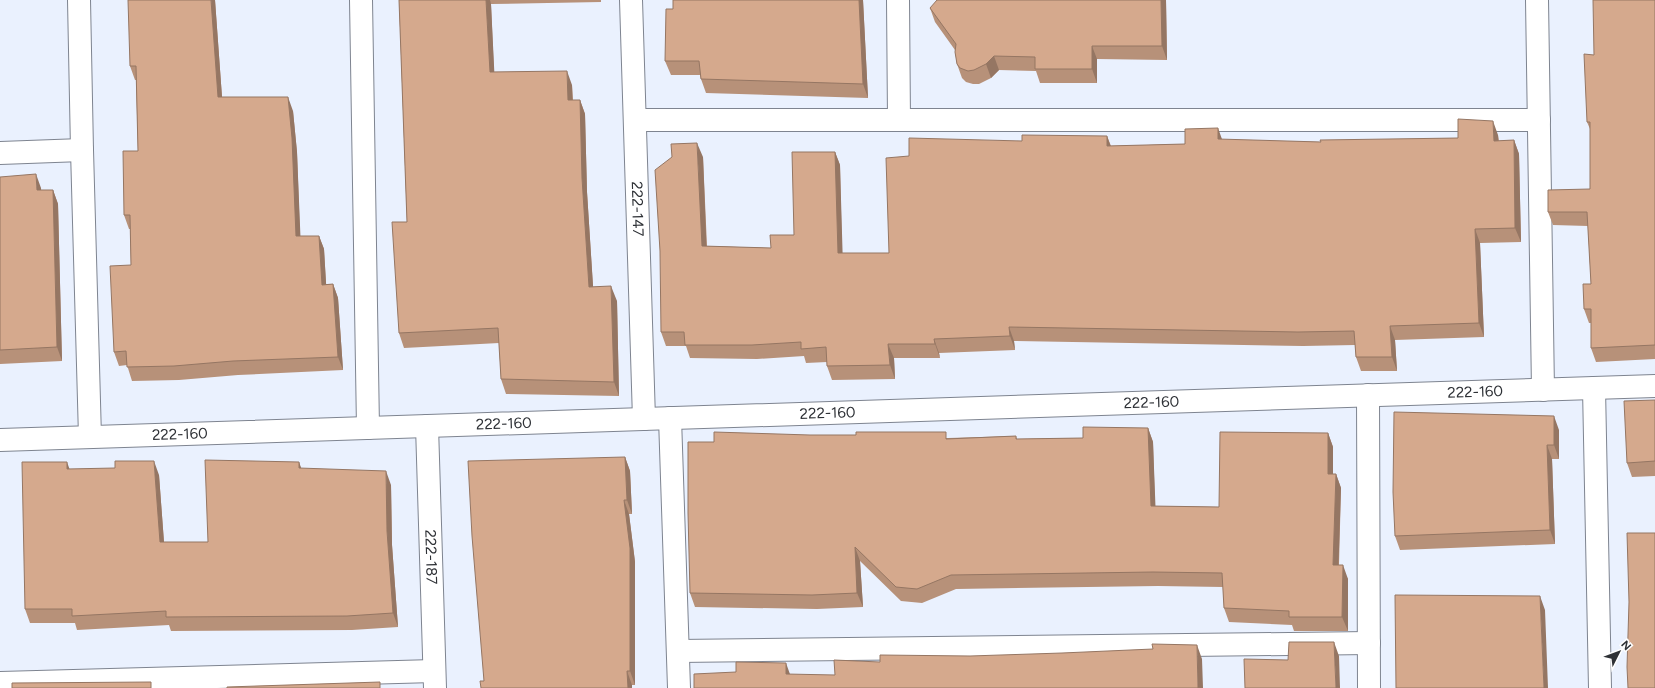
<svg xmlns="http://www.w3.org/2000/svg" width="1655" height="688" font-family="Figtree,sans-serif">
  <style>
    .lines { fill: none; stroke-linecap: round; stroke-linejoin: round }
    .minor-casing { stroke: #7e8490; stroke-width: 24 }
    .minor { stroke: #fff; stroke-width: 22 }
    .wall { fill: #b79179 }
    .shaded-wall { fill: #957663 }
    .building { fill: #d5a98d; stroke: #957663 }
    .labels { text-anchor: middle; stroke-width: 3; stroke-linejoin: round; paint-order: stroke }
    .street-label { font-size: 15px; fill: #2e3136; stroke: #fefefe }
  </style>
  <rect width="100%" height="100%" fill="#eaf1fe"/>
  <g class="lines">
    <defs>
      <g id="minor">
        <path d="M 79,0 L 82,150 L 90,437"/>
        <path d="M 361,0 L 368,428"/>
        <path id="s1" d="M 631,0 L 644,419"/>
        <path d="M 898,0 L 899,120"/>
        <path d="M 1537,0 L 1543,390"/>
        <path d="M 635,120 L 1539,120"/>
        <path d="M 0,153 L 82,150"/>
        <path d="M 1594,388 L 1600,688"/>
        <path d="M 1368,395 L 1369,688"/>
        <path d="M 670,418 L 679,688"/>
        <path id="s2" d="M 427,426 L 435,688"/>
        <path id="s3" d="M 0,440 L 1655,386"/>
        <path d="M 678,651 L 1369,643"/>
        <path d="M 0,683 L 434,671"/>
      </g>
    </defs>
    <use href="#minor" class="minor-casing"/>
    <use href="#minor" class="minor"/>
  </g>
  <path class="wall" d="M 215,0 L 222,97 L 293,111 L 297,152 L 300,236 L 319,236 L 324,249 L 326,284 L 333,284 L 338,298 L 343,370 L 238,375 L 179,380 L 132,381 L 127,365 L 119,366 L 114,352 L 131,265 L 130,229 L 129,229 L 124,215 L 138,151 L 136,80 L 135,80 L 130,66 Z
    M 399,0 L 601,0 L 601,2 L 491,4 L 494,72 L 572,85 L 573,100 L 580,100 L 585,114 L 587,192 L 593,287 L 617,301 L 619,396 L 506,394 L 501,379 L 499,343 L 404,348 L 399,333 L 407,222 Z
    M 673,0 L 863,0 L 868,98 L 706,93 L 701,79 L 700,75 L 671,75 L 665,61 L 673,9 Z
    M 1166,0 L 1167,60 L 1097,59 L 1097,83 L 1040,83 L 1036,71 L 999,70 L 991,78 L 979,84 L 973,84 L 966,82 L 962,78 L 957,64 L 955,50 L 935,22 L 930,8 Z
    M 1655,0 L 1655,359 L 1596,362 L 1591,348 L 1591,323 L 1589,323 L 1584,309 L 1591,284 L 1588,226 L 1553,225 L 1548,212 L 1590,189 L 1590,129 L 1587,122 L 1594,55 Z
    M 1498,135 L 1499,141 L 1514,140 L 1519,154 L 1521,242 L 1480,243 L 1484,337 L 1395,340 L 1397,371 L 1361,371 L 1356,357 L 1355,345 L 1303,346 L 1014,341 L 1015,350 L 939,353 L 940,358 L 894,358 L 895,379 L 832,380 L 827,366 L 827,362 L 806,363 L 804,356 L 757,359 L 690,358 L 686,346 L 666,346 L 661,332 L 703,157 L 707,246 L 771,248 L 794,235 L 835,152 L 840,165 L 842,253 L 889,253 L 909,156 L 1022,141 L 1107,136 L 1111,146 L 1185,144 L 1222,140 L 1321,142 L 1458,138 Z
    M 0,177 L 41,188 L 41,190 L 53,190 L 58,204 L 62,361 L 0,364 Z
    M 1655,400 L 1655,476 L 1632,477 L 1627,463 Z
    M 1148,428 L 1153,442 L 1155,506 L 1219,507 L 1328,433 L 1333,447 L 1333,474 L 1336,474 L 1341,488 L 1339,565 L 1348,579 L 1348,631 L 1294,631 L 1292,625 L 1229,622 L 1224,608 L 1223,587 L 1158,586 L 956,589 L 922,603 L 901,601 L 860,561 L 863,607 L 817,609 L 695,607 L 690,593 L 714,442 L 948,438 L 1016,436 L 1017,439 L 1083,438 Z
    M 1559,430 L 1559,459 L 1552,459 L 1555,544 L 1400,550 L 1395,536 Z
    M 625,457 L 630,471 L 632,514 L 629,514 L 635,562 L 635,685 L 632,685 L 632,688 L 481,688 Z
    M 299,462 L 301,469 L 391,485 L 392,545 L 398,627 L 352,630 L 171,631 L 169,625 L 77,630 L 75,623 L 30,623 L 25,609 L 69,469 L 159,475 L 164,542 L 208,542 Z"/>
  <path class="shaded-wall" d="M 211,0 L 215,0 L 223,111 L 218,97 Z
    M 486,0 L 490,0 L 491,4 L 495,86 L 490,72 Z
    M 859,0 L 863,0 L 868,98 L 863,84 Z
    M 1161,0 L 1166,0 L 1167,60 L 1162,46 Z
    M 1092,46 L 1097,59 L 1097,83 L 1092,69 Z
    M 994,56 L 999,70 L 991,78 L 986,64 Z
    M 567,71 L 572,85 L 573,115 L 568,100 Z
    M 288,97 L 293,111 L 297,152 L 301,250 L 296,236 Z
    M 580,100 L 585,114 L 587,192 L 594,301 L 589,287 L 582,178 Z
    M 1493,121 L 1498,135 L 1499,155 L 1494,141 Z
    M 1218,128 L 1223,142 L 1218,139 Z
    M 1107,136 L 1112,150 L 1107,146 Z
    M 1514,140 L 1519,154 L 1521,242 L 1515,228 Z
    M 697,143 L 703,157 L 707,260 L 702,246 Z
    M 835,152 L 840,165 L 843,267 L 838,253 Z
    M 36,174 L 41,188 L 42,204 L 37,190 Z
    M 53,190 L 58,204 L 62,361 L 57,347 Z
    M 1475,229 L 1480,243 L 1484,337 L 1479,323 Z
    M 319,236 L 324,249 L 327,299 L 322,285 Z
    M 333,284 L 338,298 L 343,370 L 338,357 Z
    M 611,286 L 617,301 L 619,396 L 614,382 Z
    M 1390,326 L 1395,340 L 1397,371 L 1392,357 Z
    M 1009,327 L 1014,341 L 1015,350 L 1010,336 Z
    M 934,339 L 939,353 L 940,358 L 935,344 Z
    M 888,344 L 894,358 L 895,379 L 890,365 Z
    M 1554,416 L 1559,430 L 1559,459 L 1554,445 Z
    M 1148,428 L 1153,442 L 1156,520 L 1151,506 Z
    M 1328,433 L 1333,447 L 1333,488 L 1328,474 Z
    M 1547,445 L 1552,459 L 1555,544 L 1550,530 Z
    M 625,457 L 630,471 L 632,514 L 627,500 Z
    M 154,461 L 159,475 L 165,556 L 160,542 Z
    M 67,462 L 72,476 L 67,469 Z
    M 299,462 L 304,476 L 299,468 Z
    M 386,471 L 391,485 L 392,545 L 398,627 L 393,613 L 387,531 Z
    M 1336,474 L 1341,488 L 1338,579 L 1333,565 Z
    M 624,500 L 629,514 L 635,562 L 635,685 L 630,671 Z
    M 855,547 L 860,561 L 863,607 L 857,593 Z
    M 1343,565 L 1348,579 L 1348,631 L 1342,617 Z
    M 1540,596 L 1545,610 L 1548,688 L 1544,688 Z
    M 1334,642 L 1339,656 L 1340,688 L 1336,688 Z
    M 1197,645 L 1202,659 L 1203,688 L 1198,688 Z
    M 786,663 L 791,677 L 786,674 Z
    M 627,671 L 632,685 L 632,688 L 628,688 Z"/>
  <path class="building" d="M 128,0 L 211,0 L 218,97 L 288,97 L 292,138 L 296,236 L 319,236 L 322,285 L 333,284 L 338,357 L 233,361 L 174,366 L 127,367 L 126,351 L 114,352 L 110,266 L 131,265 L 130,215 L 124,215 L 123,151 L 138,151 L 136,66 L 130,66 Z
    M 399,0 L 486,0 L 490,72 L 567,71 L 568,100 L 580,100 L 582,178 L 589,287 L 611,286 L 614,382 L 501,379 L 498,328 L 399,333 L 392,222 L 407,222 Z
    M 673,0 L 859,0 L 863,84 L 701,79 L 699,61 L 665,61 L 666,9 L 673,9 Z
    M 937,0 L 1161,0 L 1162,46 L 1092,46 L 1092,69 L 1035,69 L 1035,57 L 994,56 L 986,64 L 974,70 L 968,71 L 960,68 L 957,64 L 955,52 L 956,44 L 930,8 Z
    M 1593,0 L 1655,0 L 1655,345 L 1591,348 L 1591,309 L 1584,309 L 1583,284 L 1591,284 L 1587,212 L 1548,212 L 1548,190 L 1590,189 L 1590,122 L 1587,122 L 1584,54 L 1594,55 Z
    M 1458,119 L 1493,121 L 1494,141 L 1514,140 L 1515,228 L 1475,229 L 1479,323 L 1390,326 L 1392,357 L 1356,357 L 1354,331 L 1298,332 L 1009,327 L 1010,336 L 934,339 L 935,344 L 888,344 L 890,365 L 827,366 L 826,347 L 801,349 L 801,342 L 752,345 L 685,345 L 684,332 L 661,332 L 660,251 L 655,170 L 672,157 L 671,144 L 697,143 L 702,246 L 771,248 L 770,235 L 794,235 L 792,152 L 835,152 L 838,253 L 889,253 L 886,158 L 909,156 L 909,138 L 1022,141 L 1022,135 L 1107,136 L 1107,146 L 1185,144 L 1185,129 L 1218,128 L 1218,139 L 1321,142 L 1320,140 L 1458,138 Z
    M 36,174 L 37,190 L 53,190 L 57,347 L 0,350 L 0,177 Z
    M 1655,400 L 1655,461 L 1627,463 L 1624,401 Z
    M 1394,412 L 1554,416 L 1554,445 L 1547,445 L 1550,530 L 1395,536 L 1393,492 Z
    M 1083,427 L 1148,428 L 1151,506 L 1219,507 L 1220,432 L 1328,433 L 1328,474 L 1336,474 L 1333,565 L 1343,565 L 1342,617 L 1289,617 L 1289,611 L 1224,608 L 1222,573 L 1153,572 L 951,575 L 917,589 L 896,587 L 855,547 L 857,593 L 812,595 L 690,593 L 688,513 L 688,442 L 714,442 L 714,432 L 810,435 L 856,435 L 856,432 L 946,432 L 946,439 L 1016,436 L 1016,439 L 1083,438 Z
    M 625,457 L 627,500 L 624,500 L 630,548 L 630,671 L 627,671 L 628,688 L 481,688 L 480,681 L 484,681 L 472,536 L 468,461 Z
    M 205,460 L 299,462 L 299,468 L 386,471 L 387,531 L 393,613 L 347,616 L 166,617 L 166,611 L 72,616 L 72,609 L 25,609 L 22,462 L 67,462 L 67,469 L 115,468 L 115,461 L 154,461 L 160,542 L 208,542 Z
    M 1627,533 L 1655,533 L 1655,688 L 1628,688 L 1627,667 L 1629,602 Z
    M 1395,595 L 1540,596 L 1544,688 L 1396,688 Z
    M 1289,642 L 1334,642 L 1336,688 L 1245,688 L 1244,659 L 1288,660 Z
    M 1152,644 L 1197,645 L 1198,688 L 694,688 L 694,674 L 736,672 L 736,662 L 786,663 L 786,674 L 835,675 L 834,660 L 880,662 L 880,655 L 970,656 L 1062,653 L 1153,649 Z
    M 151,682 L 151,688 L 12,688 L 12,683 Z
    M 380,682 L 380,688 L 227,688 L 227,687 Z"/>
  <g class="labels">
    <g class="street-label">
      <text dy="5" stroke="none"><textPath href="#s1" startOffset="209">222-147</textPath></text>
      <text dy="5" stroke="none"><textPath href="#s3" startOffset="1476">222-160</textPath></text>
      <text dy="5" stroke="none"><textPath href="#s3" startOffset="1152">222-160</textPath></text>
      <text dy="5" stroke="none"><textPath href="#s3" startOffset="828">222-160</textPath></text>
      <text dy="5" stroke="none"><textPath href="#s3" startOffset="504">222-160</textPath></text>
      <text dy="5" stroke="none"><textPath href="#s3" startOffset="180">222-160</textPath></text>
      <text dy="5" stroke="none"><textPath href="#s2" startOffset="131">222-187</textPath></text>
    </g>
  </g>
  <g transform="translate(1619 652) rotate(48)" stroke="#fefefe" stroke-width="3" paint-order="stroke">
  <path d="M0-3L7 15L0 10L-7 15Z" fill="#2e3136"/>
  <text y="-6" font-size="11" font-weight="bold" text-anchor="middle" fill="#2e3136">N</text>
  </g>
</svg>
